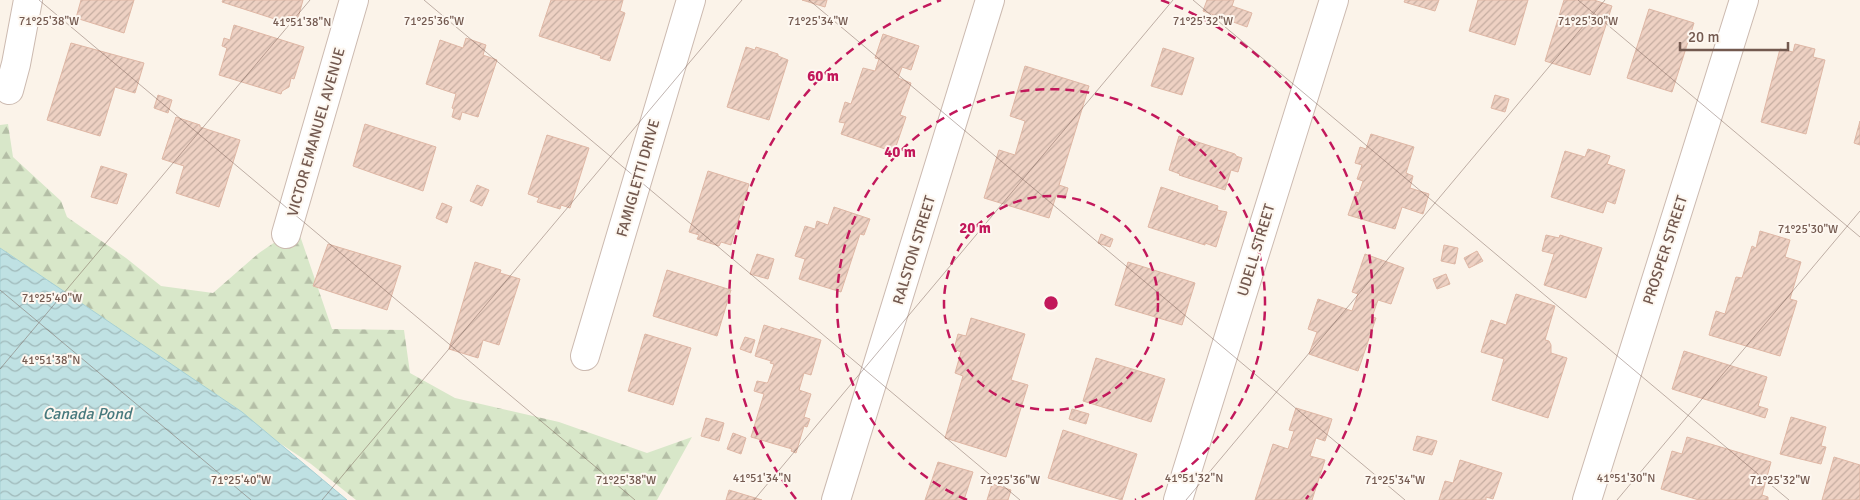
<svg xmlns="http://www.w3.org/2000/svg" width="1860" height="500" font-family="Signika,sans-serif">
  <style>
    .forest { fill: url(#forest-firs) }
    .water { fill: url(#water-waves); stroke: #a6d0d4 }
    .building { fill: url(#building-hatch); stroke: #dfb7a5 }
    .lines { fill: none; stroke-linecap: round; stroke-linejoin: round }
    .minor-casing { stroke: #ccbab0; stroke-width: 30 }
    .minor { stroke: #fff; stroke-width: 28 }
    .ticks { fill: none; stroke: #73594f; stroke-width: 1; stroke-opacity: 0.45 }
    .ring { fill: none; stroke: #c2185b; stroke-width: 2.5; stroke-dasharray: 9 6 }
    .labels { text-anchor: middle; stroke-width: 4; stroke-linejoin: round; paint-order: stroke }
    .street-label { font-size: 15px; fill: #73594f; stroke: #fdf7f0 }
    .water-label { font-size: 16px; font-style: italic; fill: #47797d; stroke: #fdf7f0 }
    .ticks-label { font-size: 12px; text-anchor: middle; fill: #73594f; stroke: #fdf7f0; stroke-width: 4; stroke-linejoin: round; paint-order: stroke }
    .centre { fill: #c2185b; stroke: #fdf7f0; stroke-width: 2.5 }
    .ring-label { font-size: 15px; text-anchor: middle; font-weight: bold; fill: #c2185b; stroke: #fdf7f0; stroke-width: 4; stroke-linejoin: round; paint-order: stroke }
  </style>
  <defs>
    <pattern id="forest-firs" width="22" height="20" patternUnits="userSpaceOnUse" patternTransform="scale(1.25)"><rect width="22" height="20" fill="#d8e7c9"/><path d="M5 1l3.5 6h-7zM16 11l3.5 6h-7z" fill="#b4bea6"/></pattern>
    <pattern id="water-waves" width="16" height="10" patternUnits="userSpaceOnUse" patternTransform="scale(1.25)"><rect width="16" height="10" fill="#bfe1e3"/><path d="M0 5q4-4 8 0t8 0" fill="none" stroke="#a0b9ba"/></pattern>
    <pattern id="building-hatch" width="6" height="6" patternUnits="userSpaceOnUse" patternTransform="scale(1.25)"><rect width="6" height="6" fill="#eed1c3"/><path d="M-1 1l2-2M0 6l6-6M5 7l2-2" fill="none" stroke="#c5ada1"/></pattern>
  </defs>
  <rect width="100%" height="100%" fill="#fbf3e9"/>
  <path class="forest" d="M 8,124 L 13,157 L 61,201 L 67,217 L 126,258 L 161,286 L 213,293 L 259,253 L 297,227 L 332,329 L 404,330 L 410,373 L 455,398 L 559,422 L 647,453 L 692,437 L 657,500 L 356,500 L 311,464 L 233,412 L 86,306 L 0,257 L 0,125 Z"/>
  <path class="water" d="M 0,248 L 242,412 L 347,500 L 0,500 Z"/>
  <path class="building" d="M 81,0 L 134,0 L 124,33 L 76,18 Z
    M 223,0 L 303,0 L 298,18 L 289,15 L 287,23 L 222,2 Z
    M 551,0 L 623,0 L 620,11 L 625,13 L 610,61 L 600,58 L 601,56 L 539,36 Z
    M 802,0 L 827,0 L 825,7 Z
    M 1207,0 L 1234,0 L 1232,6 L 1252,13 L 1247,27 L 1203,11 Z
    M 1405,0 L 1439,0 L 1435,11 L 1404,2 Z
    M 1478,0 L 1528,0 L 1515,45 L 1469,31 Z
    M 1564,0 L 1594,0 L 1612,6 L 1590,75 L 1545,61 Z
    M 1649,9 L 1694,23 L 1672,92 L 1627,78 Z
    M 234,25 L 304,47 L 294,79 L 291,78 L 289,87 L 282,91 L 281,94 L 219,75 L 227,48 L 222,46 L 224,38 L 230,40 Z
    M 883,34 L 919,46 L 911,70 L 902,67 L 898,78 L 911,83 L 900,115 L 906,117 L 894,152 L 841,134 L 845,123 L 839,122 L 845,102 L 851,104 L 863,68 L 875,71 L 879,59 L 875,58 Z
    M 466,38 L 486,45 L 483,55 L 497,60 L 478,117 L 462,112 L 460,120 L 452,117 L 454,109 L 452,108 L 456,94 L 426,84 L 440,40 L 463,48 Z
    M 71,43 L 144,63 L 135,93 L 115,87 L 100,136 L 47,120 Z
    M 1795,44 L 1815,49 L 1813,57 L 1825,60 L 1806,134 L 1761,122 L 1780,49 L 1793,52 Z
    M 746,47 L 755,50 L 756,47 L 778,54 L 778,56 L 788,60 L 769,120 L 727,107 Z
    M 1163,48 L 1194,58 L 1182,95 L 1151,86 Z
    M 1025,66 L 1089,86 L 1059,185 L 1068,188 L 1065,199 L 1056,196 L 1049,218 L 984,198 L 999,150 L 1015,155 L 1025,121 L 1010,116 Z
    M 158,95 L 172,100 L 168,113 L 154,108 Z
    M 1495,95 L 1509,99 L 1505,112 L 1491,108 Z
    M 176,117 L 200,125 L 200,127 L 240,140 L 219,207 L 176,193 L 184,166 L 162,159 Z
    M 1860,121 L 1860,145 L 1854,143 Z
    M 365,124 L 436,147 L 423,191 L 353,166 Z
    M 1371,134 L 1414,147 L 1406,173 L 1413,176 L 1410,188 L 1429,194 L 1423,214 L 1402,207 L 1395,229 L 1348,215 L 1356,192 L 1359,193 L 1363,181 L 1357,179 L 1362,165 L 1355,163 L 1360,147 L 1366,149 Z
    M 547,135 L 589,148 L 570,208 L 561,205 L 560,209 L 537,202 L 539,198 L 528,194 Z
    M 1179,136 L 1235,154 L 1236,156 L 1242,158 L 1238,172 L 1231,170 L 1225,190 L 1179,175 L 1180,174 L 1169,170 Z
    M 1588,149 L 1610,156 L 1607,164 L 1625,170 L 1615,204 L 1607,201 L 1603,213 L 1551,197 L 1565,151 L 1585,157 Z
    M 101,166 L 127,174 L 117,204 L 91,197 Z
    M 708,171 L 749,184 L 731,245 L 721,242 L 719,246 L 697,239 L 699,235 L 689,232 Z
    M 477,185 L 489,190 L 482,206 L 470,201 Z
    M 1161,187 L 1218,206 L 1217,210 L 1227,212 L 1216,247 L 1205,243 L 1205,245 L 1148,227 Z
    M 442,203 L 452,207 L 447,223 L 436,218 Z
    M 834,207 L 870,219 L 864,235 L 860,234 L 841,292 L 799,279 L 805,259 L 795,256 L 805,226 L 815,229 L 817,221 L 828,225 Z
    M 1760,231 L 1790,240 L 1785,257 L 1801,262 L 1790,299 L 1797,301 L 1780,356 L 1709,335 L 1716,311 L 1725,314 L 1736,277 L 1742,278 L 1752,246 L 1756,248 Z
    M 1101,234 L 1113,239 L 1110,247 L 1098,243 Z
    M 1546,235 L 1559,238 L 1560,235 L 1602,248 L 1586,298 L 1544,285 L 1554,254 L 1542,251 Z
    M 328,244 L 401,266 L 387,310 L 313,286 Z
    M 1444,245 L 1458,248 L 1455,264 L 1441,261 Z
    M 1477,251 L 1483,261 L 1469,268 L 1464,258 Z
    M 757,254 L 774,259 L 768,279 L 750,274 Z
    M 1365,254 L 1404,268 L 1391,304 L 1378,300 L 1372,317 L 1376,318 L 1358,371 L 1309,354 L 1317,332 L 1308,329 L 1318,299 L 1352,311 L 1358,294 L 1352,292 Z
    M 475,262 L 501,270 L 500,273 L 520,279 L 499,345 L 483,340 L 478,358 L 449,349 Z
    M 1128,262 L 1195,283 L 1182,325 L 1115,305 Z
    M 667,270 L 731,290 L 717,336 L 653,316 Z
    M 1446,274 L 1450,284 L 1437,289 L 1433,279 Z
    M 1516,294 L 1555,306 L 1545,340 L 1549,341 L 1551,345 L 1551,353 L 1567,358 L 1548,418 L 1492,400 L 1504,359 L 1481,352 L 1491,320 L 1506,325 Z
    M 971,318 L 1025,334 L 1011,380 L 1028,385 L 1006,457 L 945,438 L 963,376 L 955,373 L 961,352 L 954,349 L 958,334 L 966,336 Z
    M 764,325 L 780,330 L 781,328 L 821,340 L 811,375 L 804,373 L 799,390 L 811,394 L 804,417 L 810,419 L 807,427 L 804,426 L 796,453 L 791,451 L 792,449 L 751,437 L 764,394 L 754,391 L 757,381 L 767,383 L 768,382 L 774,364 L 770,363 L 771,361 L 755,356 Z
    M 645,334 L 691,348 L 673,405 L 628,391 Z
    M 745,337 L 755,340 L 751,353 L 740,349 Z
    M 1684,351 L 1767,377 L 1758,406 L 1768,409 L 1765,418 L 1672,389 Z
    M 1096,358 L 1165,379 L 1151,422 L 1083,401 Z
    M 1296,408 L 1332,419 L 1325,441 L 1316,438 L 1310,456 L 1325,460 L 1312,500 L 1255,500 L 1273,444 L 1288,449 L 1294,431 L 1289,430 Z
    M 1072,409 L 1089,414 L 1086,424 L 1069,419 Z
    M 1791,417 L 1826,427 L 1821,446 L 1826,447 L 1821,464 L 1780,454 Z
    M 706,418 L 724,423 L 719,441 L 701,436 Z
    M 1063,430 L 1137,454 L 1122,500 L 1048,478 Z
    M 733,433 L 746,438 L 741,454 L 727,449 Z
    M 1417,436 L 1437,441 L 1432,455 L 1413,450 Z
    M 1687,437 L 1771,462 L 1762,495 L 1768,497 L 1768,500 L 1699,500 L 1661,489 L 1672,451 L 1682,454 Z
    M 1834,457 L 1860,465 L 1860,500 L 1822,500 Z
    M 1460,460 L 1502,473 L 1493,499 L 1486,497 L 1486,500 L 1439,500 L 1445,481 L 1453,483 Z
    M 938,462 L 973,472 L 964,500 L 925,500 Z
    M 992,484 L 1011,490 L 1008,500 L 987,500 Z
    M 729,490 L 762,500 L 726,500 Z"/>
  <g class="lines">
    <defs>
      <path id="minor" d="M 9,90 L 16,64 L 28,0
        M 286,234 L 354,0
        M 585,356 L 691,0
        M 836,500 L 990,0
        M 1178,500 L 1334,0
        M 1587,500 L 1744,0"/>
    </defs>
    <use href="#minor" class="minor-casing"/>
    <use href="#minor" class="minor"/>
  </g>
  <path class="ticks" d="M 39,0 L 635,500M 424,0 L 1020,500M 809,0 L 1405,500M 1193,0 L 1789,500M 1578,0 L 1860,237M 0,290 L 251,500M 0,369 L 310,0M 322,500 L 742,0M 754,500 L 1173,0M 1186,500 L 1605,0M 1617,500 L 1860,211"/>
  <g class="ring">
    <circle cx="1051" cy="303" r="107"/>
    <path d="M967 500A214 214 0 1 1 1135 500"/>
    <path d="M796 499A322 322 0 0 1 941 0M1161 0A322 322 0 0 1 1306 499"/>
  </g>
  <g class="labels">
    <g class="street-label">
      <text transform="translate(316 132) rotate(-74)" y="5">VICTOR EMANUEL AVENUE</text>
      <text transform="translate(638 178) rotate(-74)" y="5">FAMIGLETTI DRIVE</text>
      <text transform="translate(914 250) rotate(-73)" y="5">RALSTON STREET</text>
      <text transform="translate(1256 250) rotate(-73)" y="5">UDELL STREET</text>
      <text transform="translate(1665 250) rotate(-72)" y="5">PROSPER STREET</text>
    </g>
    <g class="water-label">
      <text x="87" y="419">Canada Pond</text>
    </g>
  </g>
  <g class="ticks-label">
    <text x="49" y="25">71°25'38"W</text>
    <text x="1203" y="25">71°25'32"W</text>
    <text x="434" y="25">71°25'36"W</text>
    <text x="818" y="25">71°25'34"W</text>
    <text x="1588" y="25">71°25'30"W</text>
    <text x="302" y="26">41°51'38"N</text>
    <text x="1808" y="233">71°25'30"W</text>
    <text x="52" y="302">71°25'40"W</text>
    <text x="51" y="364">41°51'38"N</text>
    <text x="762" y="482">41°51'34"N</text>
    <text x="1194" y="482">41°51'32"N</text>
    <text x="1626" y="482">41°51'30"N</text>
    <text x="241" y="484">71°25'40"W</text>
    <text x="626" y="484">71°25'38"W</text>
    <text x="1010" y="484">71°25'36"W</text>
    <text x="1395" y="484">71°25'34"W</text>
    <text x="1780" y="484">71°25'32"W</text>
  </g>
  <circle cx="1051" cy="303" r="8" class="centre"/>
  <g class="ring-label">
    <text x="823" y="81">60 m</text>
    <text x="900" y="157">40 m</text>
    <text x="975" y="233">20 m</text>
  </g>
  <path d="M1680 42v8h108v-8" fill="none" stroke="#73594f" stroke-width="2.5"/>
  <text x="1688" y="42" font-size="15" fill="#73594f" stroke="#fdf7f0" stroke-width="4" paint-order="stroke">20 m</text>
</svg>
